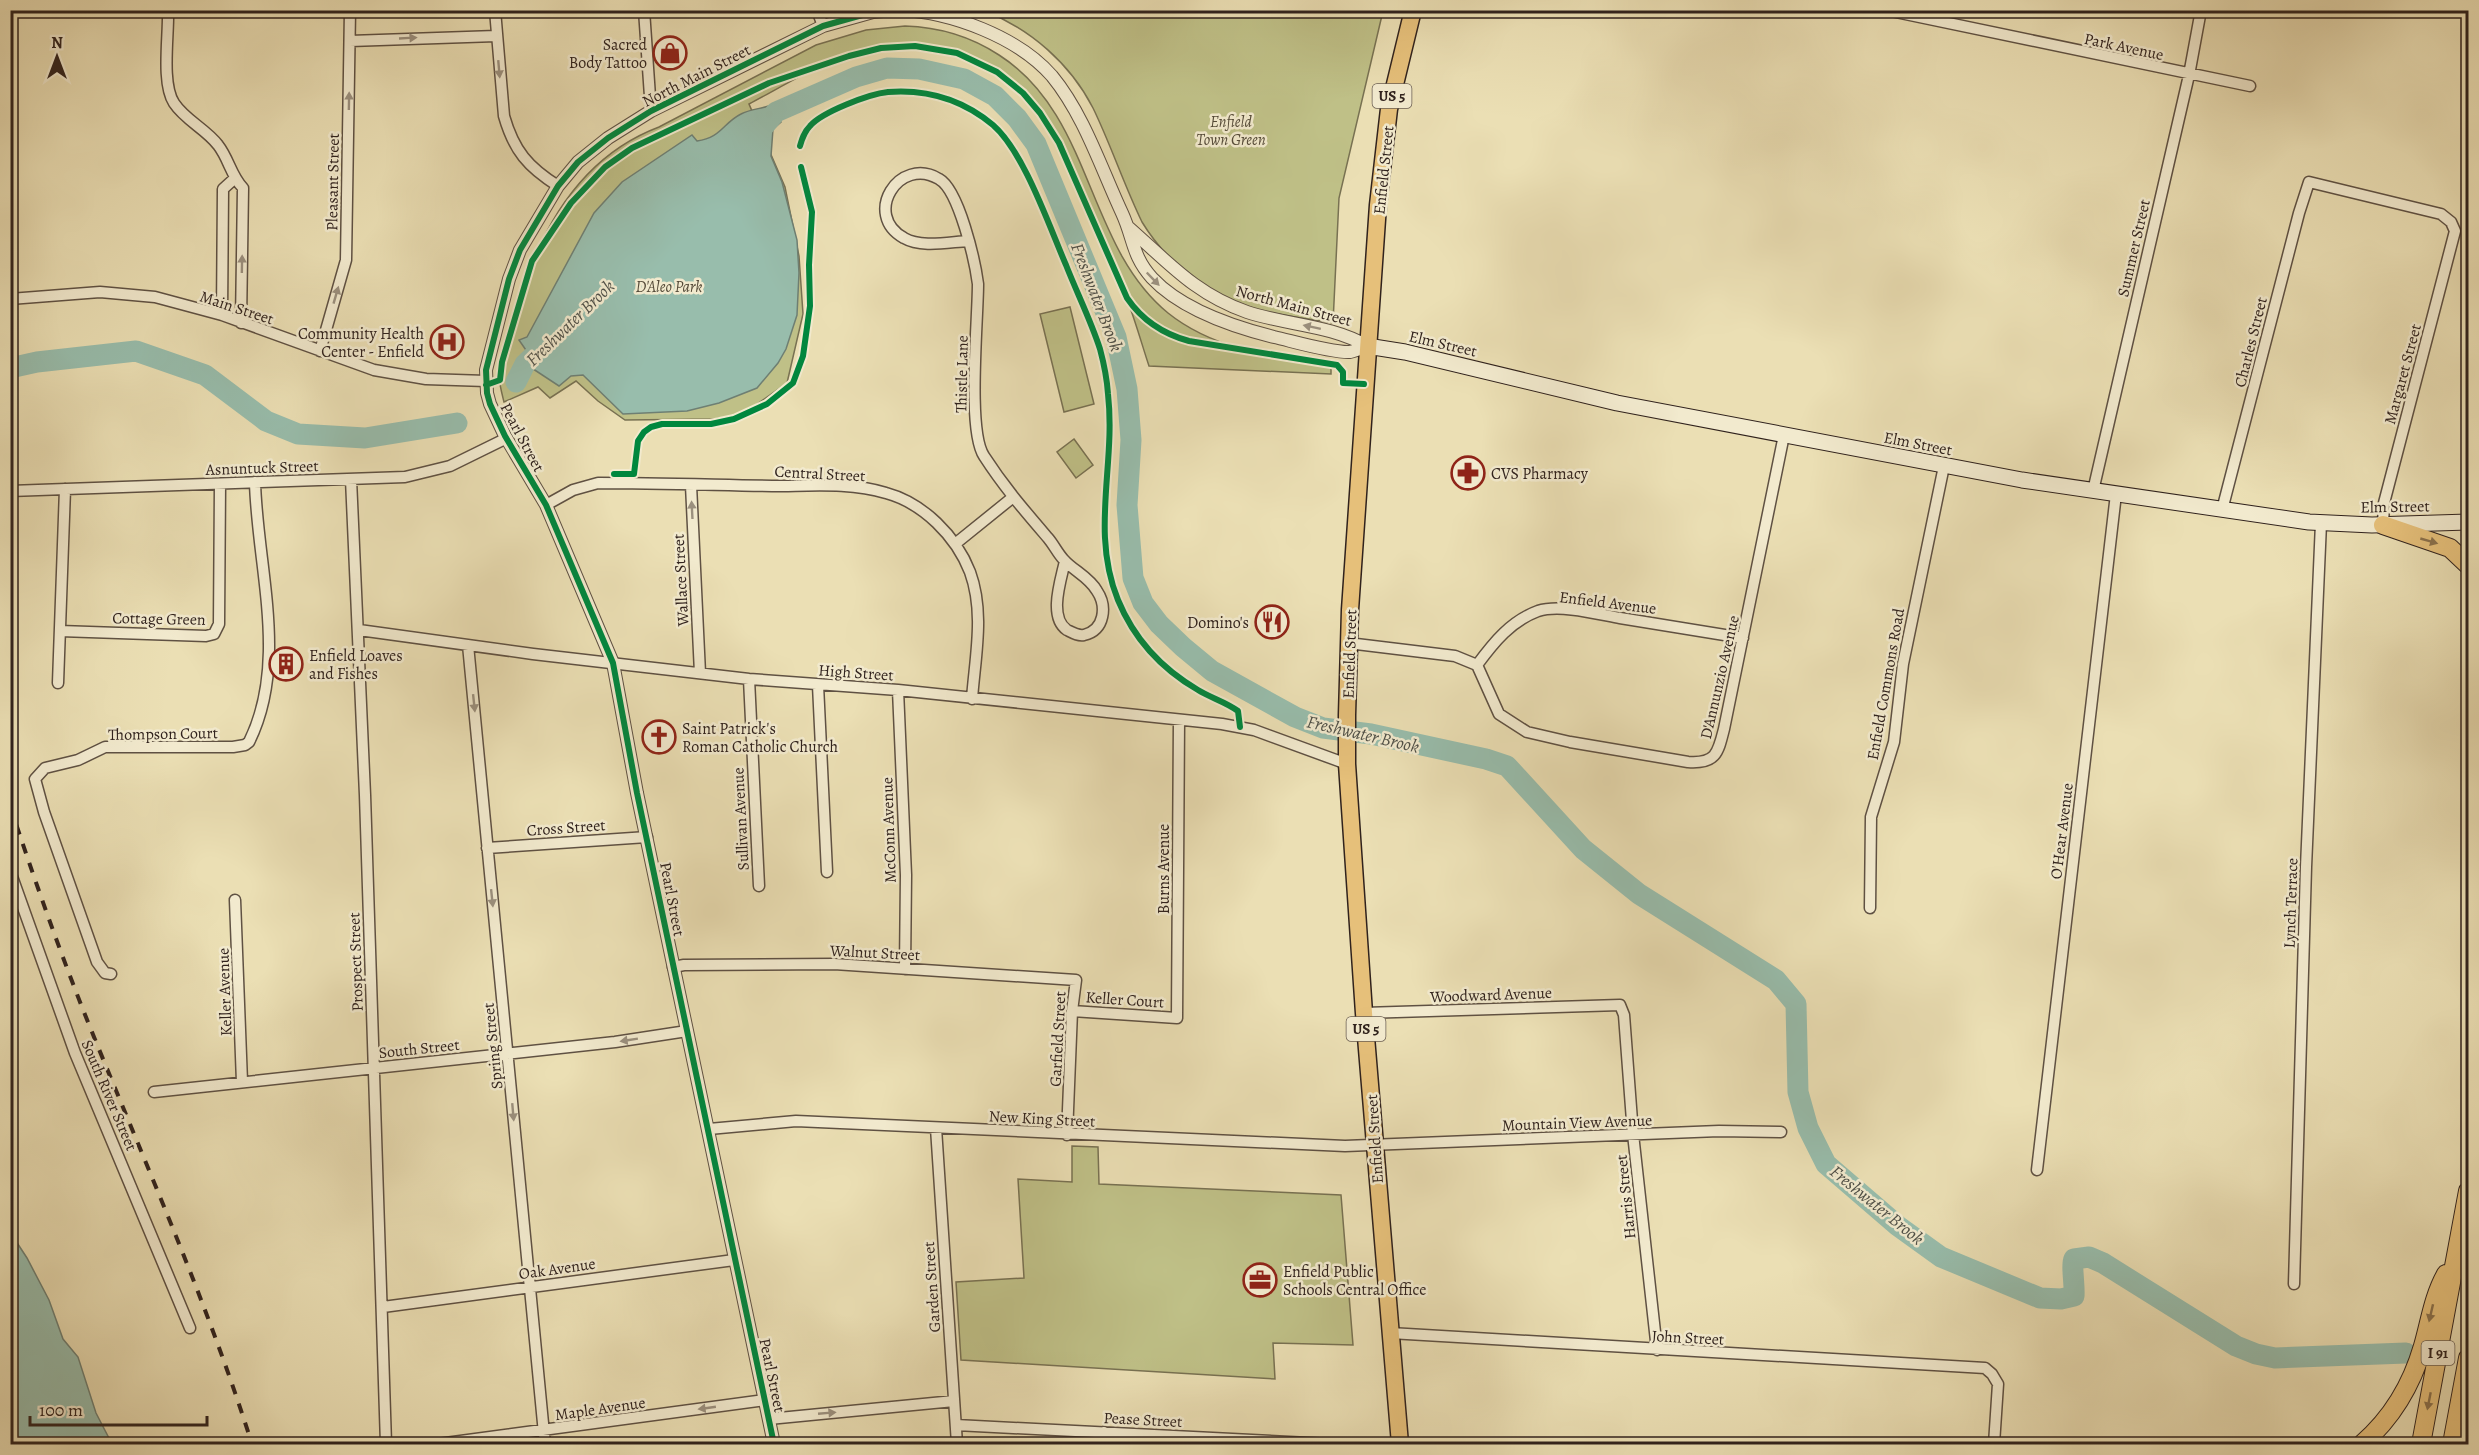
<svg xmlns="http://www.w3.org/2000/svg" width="2479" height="1455" font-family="Alegreya,serif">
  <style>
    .green { fill: #bfc087; stroke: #787152; stroke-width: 1.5 }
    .water { fill: #98bdac; stroke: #6e7f73; stroke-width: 1.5 }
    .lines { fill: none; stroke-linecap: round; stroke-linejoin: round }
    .river { stroke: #98bdac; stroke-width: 21 }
    .minor-casing { stroke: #5f5143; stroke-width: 13 }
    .tertiary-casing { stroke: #5f5143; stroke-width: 14 }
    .secondary-casing { stroke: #30221d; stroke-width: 17 }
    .primary-casing { stroke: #30221d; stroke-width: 19 }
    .motorway-casing { stroke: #30221d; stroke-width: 20 }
    .minor { stroke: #f2eace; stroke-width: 10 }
    .tertiary { stroke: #f2eace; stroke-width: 12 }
    .secondary { stroke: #f2eace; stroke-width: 15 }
    .primary { stroke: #e6c07a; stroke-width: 16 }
    .motorway { stroke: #e6c07a; stroke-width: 18 }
    .rail { stroke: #30221d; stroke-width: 4; stroke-dasharray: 10 10; stroke-linecap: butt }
    .cycleway-casing { stroke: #f2eace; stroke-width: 10 }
    .cycleway { stroke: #00873e; stroke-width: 6 }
    .oneway { fill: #9b907e }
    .oneway2 { fill: #8b714c }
    .labels { text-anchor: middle; stroke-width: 5; stroke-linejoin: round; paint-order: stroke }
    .shield { fill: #f2eace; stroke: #6a5e52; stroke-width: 1.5 }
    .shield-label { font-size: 15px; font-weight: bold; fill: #30221d }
    .poi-label { font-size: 16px; fill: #30221d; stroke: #f2eace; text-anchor: start }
    .street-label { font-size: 16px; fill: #30221d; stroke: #f2eace }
    .park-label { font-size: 16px; font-style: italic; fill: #544a38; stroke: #f2eace }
    .water-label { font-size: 18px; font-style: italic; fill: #4f5048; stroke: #f2eace }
  </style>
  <rect width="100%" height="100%" fill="#ebdfb4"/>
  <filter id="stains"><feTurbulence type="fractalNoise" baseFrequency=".00333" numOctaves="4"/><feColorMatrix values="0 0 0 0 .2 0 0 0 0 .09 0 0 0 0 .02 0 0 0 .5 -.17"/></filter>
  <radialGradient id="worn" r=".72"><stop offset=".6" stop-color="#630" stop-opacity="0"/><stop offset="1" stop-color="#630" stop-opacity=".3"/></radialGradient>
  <path class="green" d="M 985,11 L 1383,11 L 1339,198 L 1333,323 C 1307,318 1280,316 1254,309 C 1208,296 1167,263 1142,222 C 1124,185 1111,145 1093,108 C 1070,63 1030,29 985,11 Z
    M 905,26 C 939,27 970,36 999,55 C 1094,116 1085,245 1168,313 C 1214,350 1275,357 1331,366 L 1331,374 L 1149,366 C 1142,345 1136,323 1128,302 C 1117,274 1103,246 1091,219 C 1077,187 1064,154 1046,125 C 1012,68 938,39 873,49 C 828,57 789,83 749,104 L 785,187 L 799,256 L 803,314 L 787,383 L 743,414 L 715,419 L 625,420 L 598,401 L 576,381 L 550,398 L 538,387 L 504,402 C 502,394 499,383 499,375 C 499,360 509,337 513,322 C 534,240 574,159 659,127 L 816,45 L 866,30 Z
    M 1070,307 L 1094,404 L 1064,412 L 1040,314 Z
    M 1074,439 L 1093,465 L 1076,478 L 1057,452 Z
    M 1072,1146 L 1098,1147 L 1099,1184 L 1341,1195 L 1353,1345 L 1273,1343 L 1275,1379 L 961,1360 L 956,1282 L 1024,1278 L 1018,1179 L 1072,1182 Z"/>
  <path class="water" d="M 772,105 L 781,122 L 773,129 L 771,156 L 782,182 L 797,240 L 799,273 L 797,315 L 786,349 L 778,363 L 757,388 L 719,403 L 687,411 L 623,414 L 583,375 L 571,376 L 559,386 L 521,361 L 528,353 L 519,340 L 527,337 L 594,213 L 622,182 L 692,135 L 697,141 C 721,138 723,123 741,114 C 750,109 761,109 772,105 Z
    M 10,1232 L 27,1258 L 49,1300 L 63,1339 L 78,1357 L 96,1413 L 112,1444 L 11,1444 Z"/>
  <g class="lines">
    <path class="river" d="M 758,133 L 776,112 L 856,77 L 887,68 L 919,69 L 964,79 L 995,96 L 1017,118 L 1036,144 L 1116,337 L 1127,389 L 1131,440 L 1127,505 L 1133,578 L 1143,603 L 1159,624 L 1183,647 L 1212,671 L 1295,717 L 1323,728 L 1371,734 L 1486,759 L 1507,766 L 1583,849 L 1639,894 L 1776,980 L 1796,1004 L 1798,1092 L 1808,1128 L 1826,1164 L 1898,1226 L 1941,1257 L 2040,1298 L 2061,1299 L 2074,1296 C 2075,1286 2071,1265 2074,1259 L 2089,1257 L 2103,1263 L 2236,1346 L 2256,1354 L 2275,1358 L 2406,1353
      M 10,368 L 37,362 L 136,351 L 205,375 L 266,421 L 298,434 L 365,438 L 457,423
      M 516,382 L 525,364 L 545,345"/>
    <defs>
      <path id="minor" d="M 168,10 C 169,35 161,83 174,103 C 185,120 206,129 218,145 C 229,159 231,176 243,188 L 241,323
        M 495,10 L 504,116 C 514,151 528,167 558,186
        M 644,10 L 651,111
        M 817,10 L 823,26
        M 1886,10 L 2250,86
        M 350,41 L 496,36
        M 968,241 C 949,242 921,248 904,238 C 862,215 899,155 939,179 C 959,190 975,261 978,284 C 978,320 967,431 984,456 C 1004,487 1024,510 1048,538 C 1054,545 1058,554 1064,560 C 1074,571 1089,577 1097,591 C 1107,606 1105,630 1084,635 C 1078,636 1073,633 1067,630 C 1048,617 1061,580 1065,561
        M 10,299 L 100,292 L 155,297 L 222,315 L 374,370 L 426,379 L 486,381
        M 222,315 L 223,189 L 234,179
        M 320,351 L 346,260 L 350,10
        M 351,479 L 365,795 L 386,1444
        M 691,485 L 700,673
        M 10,491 L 405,477 L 450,466 L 507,438
        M 2093,491 L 2189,75 L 2201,10
        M 546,505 L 573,490 L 598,483 C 656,483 714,485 772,486 C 809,486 850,482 886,493 C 923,503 956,536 970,572 C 985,613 975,657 972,699
        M 2222,510 L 2299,213 L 2309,182 L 2441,214 L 2451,222 L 2455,231 L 2384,503 L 2383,525
        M 955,544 L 1012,498
        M 359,630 L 533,654 L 749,679 L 898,690 L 1222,724 L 1254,730 L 1347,764
        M 60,631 L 206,636 L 214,634 L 219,624 L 220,484
        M 1348,643 L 1455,656 L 1477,665
        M 468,645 L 545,1444
        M 1477,665 L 1499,714 L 1527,732 L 1570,742 L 1688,762 C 1716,764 1718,753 1724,729 L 1784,435
        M 1477,665 C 1494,642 1511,621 1538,611 C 1560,604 1598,614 1620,618 C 1661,625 1702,631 1743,638
        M 749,679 L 759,886
        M 58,683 L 65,489
        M 818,685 L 827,872
        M 898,690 L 906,875 L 905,969
        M 487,848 L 647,837
        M 10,871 L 75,1053 L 190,1328
        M 235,900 L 242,1082
        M 1870,908 L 1871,817 L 1894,742 L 1903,664 L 1944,466
        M 673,967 L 684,965 L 834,964 L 1076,980 L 1072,1011 L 1067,1135
        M 111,974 L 105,973 L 97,962 L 44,812 L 35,779 L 45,768 L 78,760 L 105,747 L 233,747 L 245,745 L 249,742 C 289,662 257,566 255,482
        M 1072,1011 L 1177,1018 L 1179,720
        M 1364,1013 L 1620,1005 L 1624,1015 L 1633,1134 L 1657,1350
        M 154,1092 L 615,1042 L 687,1031
        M 936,1128 L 957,1444
        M 709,1129 L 796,1121 L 1345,1146 L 1719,1131 L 1781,1132
        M 2037,1170 L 2116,494
        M 2294,1284 L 2306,867 L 2321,523
        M 383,1307 L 734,1260
        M 1390,1333 L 1985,1368 L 1992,1374 L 1998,1384 L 1994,1444
        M 769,1419 L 954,1401
        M 956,1425 L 1329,1444
        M 1104,1432 L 1105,1444
        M 438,1444 L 765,1400"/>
      <path id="tertiary" d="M 901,10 C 951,12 1018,37 1052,76 C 1084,115 1101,168 1122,213 C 1134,239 1132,256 1152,278 C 1181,309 1234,327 1274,337 C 1292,341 1332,353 1350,352 C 1355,351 1362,348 1367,346
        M 1128,227 C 1168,262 1195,294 1247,312 C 1287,325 1331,325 1367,346
        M 774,1444 L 637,793 L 613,663 L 546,505 L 505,436 L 490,404 L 487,393 L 486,370 L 509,279 L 520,250 L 558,186 L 578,162 L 608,138 L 651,111 L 823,26 L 873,12 L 892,10"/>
      <path id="secondary" d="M 1367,346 L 1405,352 L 1617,403 L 2022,480 L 2309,522 L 2372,525 L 2468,522"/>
      <path id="primary" d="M 1400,1444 L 1364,1013 L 1347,764 L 1347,715 L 1350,610 L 1378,205 L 1389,109 L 1413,10"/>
      <path id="motorway" d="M 2383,525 L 2450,548 L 2468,565
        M 2362,1444 C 2392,1418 2412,1384 2423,1346 C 2430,1322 2433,1297 2446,1274
        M 2421,1444 L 2468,1191
        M 2452,1444 L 2468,1358"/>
    </defs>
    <use href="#minor" class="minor-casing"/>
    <use href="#tertiary" class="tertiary-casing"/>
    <use href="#secondary" class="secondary-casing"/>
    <use href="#primary" class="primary-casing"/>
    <use href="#motorway" class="motorway-casing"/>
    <use href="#minor" class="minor"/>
    <use href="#tertiary" class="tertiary"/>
    <use href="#secondary" class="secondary"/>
    <use href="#primary" class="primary"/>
    <use href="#motorway" class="motorway"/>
    <path class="rail" d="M 10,806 C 36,884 63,961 94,1037 C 149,1172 208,1305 252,1444"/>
    <defs>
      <path id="cycleway" d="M 800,146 C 802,139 804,132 810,126 C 822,112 869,94 888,92 C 927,89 963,100 993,125 C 1024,152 1049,226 1066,265 C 1077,293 1091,321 1100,349 C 1104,364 1107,379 1108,394 C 1116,465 1090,531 1118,600 C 1134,639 1162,669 1198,690 C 1211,698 1226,702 1238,711 L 1240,727
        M 486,385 L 500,380 L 502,362 L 532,261 L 571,203 L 605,167 L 632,148 L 769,83 L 849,56 L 881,48 L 915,46 L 957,53 L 997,72 L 1023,93 L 1040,113 L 1059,143 L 1127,298 C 1142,320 1163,334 1189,341 L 1337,365 L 1343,372 L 1343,383 L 1364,384
        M 614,474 L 634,474 L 638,441 L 644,432 L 651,427 L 662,424 L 711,424 L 734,419 L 767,404 L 793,383 L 803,356 L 810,306 L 809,265 L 812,212 L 801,167
        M 774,1444 L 637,793 L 613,663 L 546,505 L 505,436 L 490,404 L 487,393 L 486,370 L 509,279 L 520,250 L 558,186 L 578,162 L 608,138 L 651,111 L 823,26 L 873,12 L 892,10"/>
    </defs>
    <use href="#cycleway" class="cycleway-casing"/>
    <use href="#cycleway" class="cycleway"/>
  </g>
  <defs><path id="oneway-solid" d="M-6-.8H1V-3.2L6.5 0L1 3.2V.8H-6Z" transform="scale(1.5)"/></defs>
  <g class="oneway">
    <use href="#oneway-solid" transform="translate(408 38) rotate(-3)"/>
    <use href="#oneway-solid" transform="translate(499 69) rotate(85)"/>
    <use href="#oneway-solid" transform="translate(349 101) rotate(-89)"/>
    <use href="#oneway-solid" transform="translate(242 264) rotate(-89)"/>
    <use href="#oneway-solid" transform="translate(1153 279) rotate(46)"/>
    <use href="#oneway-solid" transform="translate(336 295) rotate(-74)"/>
    <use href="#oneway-solid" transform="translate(1312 327) rotate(-168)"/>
    <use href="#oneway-solid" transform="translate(692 510) rotate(-93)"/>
    <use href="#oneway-solid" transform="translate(474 703) rotate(84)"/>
    <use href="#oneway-solid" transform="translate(492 898) rotate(84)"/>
    <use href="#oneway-solid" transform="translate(629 1040) rotate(171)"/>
    <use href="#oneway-solid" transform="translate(513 1112) rotate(85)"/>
    <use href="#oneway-solid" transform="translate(707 1408) rotate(172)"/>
    <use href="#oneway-solid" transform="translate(827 1413) rotate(-5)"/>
  </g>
  <g class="oneway2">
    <use href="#oneway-solid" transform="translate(2429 541) rotate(16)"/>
    <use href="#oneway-solid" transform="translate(2431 1313) rotate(103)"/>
    <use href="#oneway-solid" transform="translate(2429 1401) rotate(101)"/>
  </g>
  <defs>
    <symbol id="shop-ring" viewBox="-11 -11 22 22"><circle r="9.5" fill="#f2eace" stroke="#8f2418" stroke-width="1.5"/><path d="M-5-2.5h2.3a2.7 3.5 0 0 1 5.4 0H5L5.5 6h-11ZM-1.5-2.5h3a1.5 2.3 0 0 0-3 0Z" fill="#8f2418"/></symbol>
    <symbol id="hospital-ring" viewBox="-11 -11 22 22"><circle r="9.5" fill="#f2eace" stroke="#8f2418" stroke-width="1.5"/><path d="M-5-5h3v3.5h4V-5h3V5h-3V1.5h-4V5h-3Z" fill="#8f2418"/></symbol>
    <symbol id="pharmacy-ring" viewBox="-11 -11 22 22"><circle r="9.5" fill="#f2eace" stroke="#8f2418" stroke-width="1.5"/><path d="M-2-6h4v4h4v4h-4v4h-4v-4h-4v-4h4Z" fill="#8f2418"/></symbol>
    <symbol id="restaurant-ring" viewBox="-11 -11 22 22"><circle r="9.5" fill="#f2eace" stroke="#8f2418" stroke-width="1.5"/><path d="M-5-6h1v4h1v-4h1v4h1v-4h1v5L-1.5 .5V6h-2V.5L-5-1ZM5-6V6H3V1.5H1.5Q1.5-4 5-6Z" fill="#8f2418"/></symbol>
    <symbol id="building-ring" viewBox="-11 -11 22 22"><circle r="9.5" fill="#f2eace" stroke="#8f2418" stroke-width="1.5"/><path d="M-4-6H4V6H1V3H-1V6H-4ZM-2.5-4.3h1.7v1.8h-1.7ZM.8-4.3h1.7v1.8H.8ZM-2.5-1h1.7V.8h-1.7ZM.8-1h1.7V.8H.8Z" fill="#8f2418"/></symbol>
    <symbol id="church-ring" viewBox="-11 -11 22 22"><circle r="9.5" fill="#f2eace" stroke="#8f2418" stroke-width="1.5"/><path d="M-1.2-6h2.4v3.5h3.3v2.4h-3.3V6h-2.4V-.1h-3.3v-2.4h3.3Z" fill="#8f2418"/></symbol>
    <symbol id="office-ring" viewBox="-11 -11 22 22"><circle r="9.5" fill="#f2eace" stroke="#8f2418" stroke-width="1.5"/><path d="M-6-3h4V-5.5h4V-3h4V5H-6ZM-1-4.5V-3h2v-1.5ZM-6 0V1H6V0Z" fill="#8f2418"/></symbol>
  </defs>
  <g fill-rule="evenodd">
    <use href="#shop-ring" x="651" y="34" width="38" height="38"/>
    <use href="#hospital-ring" x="428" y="323" width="38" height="38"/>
    <use href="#pharmacy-ring" x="1449" y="454" width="38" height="38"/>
    <use href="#restaurant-ring" x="1253" y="603" width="38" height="38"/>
    <use href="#building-ring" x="267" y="645" width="38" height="38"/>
    <use href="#church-ring" x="640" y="718" width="38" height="38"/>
    <use href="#office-ring" x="1241" y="1261" width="38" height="38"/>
  </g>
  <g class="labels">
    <g class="shield">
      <rect x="1372.5" y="84" width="39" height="24" rx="4.5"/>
      <rect x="1346.5" y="1017" width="39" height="24" rx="4.5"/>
      <rect x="2421.5" y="1341" width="33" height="24" rx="4.5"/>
    </g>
    <g class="shield-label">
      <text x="1392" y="101">US 5</text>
      <text x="1366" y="1034">US 5</text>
      <text x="2438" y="1358">I 91</text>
    </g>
    <g class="poi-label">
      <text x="647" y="50" text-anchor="end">Sacred<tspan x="647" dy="18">Body Tattoo</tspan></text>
      <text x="424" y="339" text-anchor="end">Community Health<tspan x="424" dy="18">Center - Enfield</tspan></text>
      <text x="1491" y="479">CVS Pharmacy</text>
      <text x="1249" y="628" text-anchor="end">Domino's</text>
      <text x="309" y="661">Enfield Loaves<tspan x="309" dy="18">and Fishes</tspan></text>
      <text x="682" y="734">Saint Patrick's<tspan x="682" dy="18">Roman Catholic Church</tspan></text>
      <text x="1283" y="1277">Enfield Public<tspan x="1283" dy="18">Schools Central Office</tspan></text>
    </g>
    <g class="street-label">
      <text transform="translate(2124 46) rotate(12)" y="6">Park Avenue</text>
      <text transform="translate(696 75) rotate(-27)" y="6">North Main Street</text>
      <text transform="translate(1383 170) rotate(-84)" y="6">Enfield Street</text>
      <text transform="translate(332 182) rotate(-89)" y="6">Pleasant Street</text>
      <text transform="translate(2133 248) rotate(-77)" y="6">Summer Street</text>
      <text transform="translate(1294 305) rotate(15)" y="6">North Main Street</text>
      <text transform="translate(237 307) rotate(18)" y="6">Main Street</text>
      <text transform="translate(2250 342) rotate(-76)" y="6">Charles Street</text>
      <text transform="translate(1443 343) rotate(13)" y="6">Elm Street</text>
      <text transform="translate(961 374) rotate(-89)" y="6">Thistle Lane</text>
      <text transform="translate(2402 374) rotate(-75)" y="6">Margaret Street</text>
      <text transform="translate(523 437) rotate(62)" y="6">Pearl Street</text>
      <text transform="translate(1918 443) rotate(11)" y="6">Elm Street</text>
      <text transform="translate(262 467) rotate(-2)" y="6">Asnuntuck Street</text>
      <text transform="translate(820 473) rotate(3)" y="6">Central Street</text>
      <text transform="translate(2395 506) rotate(-1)" y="6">Elm Street</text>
      <text transform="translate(680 580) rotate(-93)" y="6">Wallace Street</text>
      <text transform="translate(1608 602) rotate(7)" y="6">Enfield Avenue</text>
      <text transform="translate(159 618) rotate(1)" y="6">Cottage Green</text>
      <text transform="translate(1349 654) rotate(-88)" y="6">Enfield Street</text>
      <text transform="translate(856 672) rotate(4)" y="6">High Street</text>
      <text transform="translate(1719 677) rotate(-77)" y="6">D'Annunzio Avenue</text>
      <text transform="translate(1885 684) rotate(-80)" y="6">Enfield Commons Road</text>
      <text transform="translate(163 733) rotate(-1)" y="6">Thompson Court</text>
      <text transform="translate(740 819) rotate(-93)" y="6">Sullivan Avenue</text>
      <text transform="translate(566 827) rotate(-4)" y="6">Cross Street</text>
      <text transform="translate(888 830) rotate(-92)" y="6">McConn Avenue</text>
      <text transform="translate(2061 831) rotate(-83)" y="6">O'Hear Avenue</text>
      <text transform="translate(1163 869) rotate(-90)" y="6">Burns Avenue</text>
      <text transform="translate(673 899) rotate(79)" y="6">Pearl Street</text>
      <text transform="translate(2290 903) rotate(-88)" y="6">Lynch Terrace</text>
      <text transform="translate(875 952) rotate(3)" y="6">Walnut Street</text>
      <text transform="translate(355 962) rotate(-92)" y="6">Prospect Street</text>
      <text transform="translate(224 992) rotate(-92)" y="6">Keller Avenue</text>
      <text transform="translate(1491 994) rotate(-2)" y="6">Woodward Avenue</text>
      <text transform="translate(1125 999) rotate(4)" y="6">Keller Court</text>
      <text transform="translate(1057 1039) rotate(-87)" y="6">Garfield Street</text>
      <text transform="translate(492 1046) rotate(-96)" y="6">Spring Street</text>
      <text transform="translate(419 1048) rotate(-6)" y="6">South Street</text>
      <text transform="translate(110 1095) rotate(67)" y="6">South River Street</text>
      <text transform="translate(1042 1118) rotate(3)" y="6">New King Street</text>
      <text transform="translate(1577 1122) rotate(-2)" y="6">Mountain View Avenue</text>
      <text transform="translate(1374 1139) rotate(-94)" y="6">Enfield Street</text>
      <text transform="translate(1625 1197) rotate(-96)" y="6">Harris Street</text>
      <text transform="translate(557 1268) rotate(-8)" y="6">Oak Avenue</text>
      <text transform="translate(931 1287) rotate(-94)" y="6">Garden Street</text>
      <text transform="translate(1688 1337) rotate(3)" y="6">John Street</text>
      <text transform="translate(773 1375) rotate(78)" y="6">Pearl Street</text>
      <text transform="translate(600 1408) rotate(-8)" y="6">Maple Avenue</text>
      <text transform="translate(1143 1419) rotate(3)" y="6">Pease Street</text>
    </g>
    <g class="park-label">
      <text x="1231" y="127">Enfield<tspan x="1231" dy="18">Town Green</tspan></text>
      <text x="669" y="292">D'Aleo Park</text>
    </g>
    <g class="water-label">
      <text transform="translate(1097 297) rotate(69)" y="6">Freshwater Brook</text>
      <text transform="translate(570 323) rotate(-44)" y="6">Freshwater Brook</text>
      <text transform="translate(1363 734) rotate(13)" y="6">Freshwater Brook</text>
      <text transform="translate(1877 1205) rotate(39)" y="6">Freshwater Brook</text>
    </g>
  </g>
  <rect width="2479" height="1455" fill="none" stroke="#ebdfb4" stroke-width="36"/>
  <rect x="12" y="12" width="2455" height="1431" fill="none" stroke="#30221d" stroke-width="3"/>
  <rect x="18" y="18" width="2443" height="1419" fill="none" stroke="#30221d" stroke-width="1.5"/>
  <g transform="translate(57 57)" stroke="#f2eace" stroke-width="4.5" paint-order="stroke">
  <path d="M0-4.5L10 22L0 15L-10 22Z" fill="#30221d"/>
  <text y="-9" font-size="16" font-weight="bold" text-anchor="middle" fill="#30221d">N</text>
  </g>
  <path d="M30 1416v9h177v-9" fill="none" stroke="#30221d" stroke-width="3"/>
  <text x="39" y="1416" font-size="18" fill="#30221d" stroke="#f2eace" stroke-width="4.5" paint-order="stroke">100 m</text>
  <rect width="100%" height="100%" filter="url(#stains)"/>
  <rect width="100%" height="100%" fill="url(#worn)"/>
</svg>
